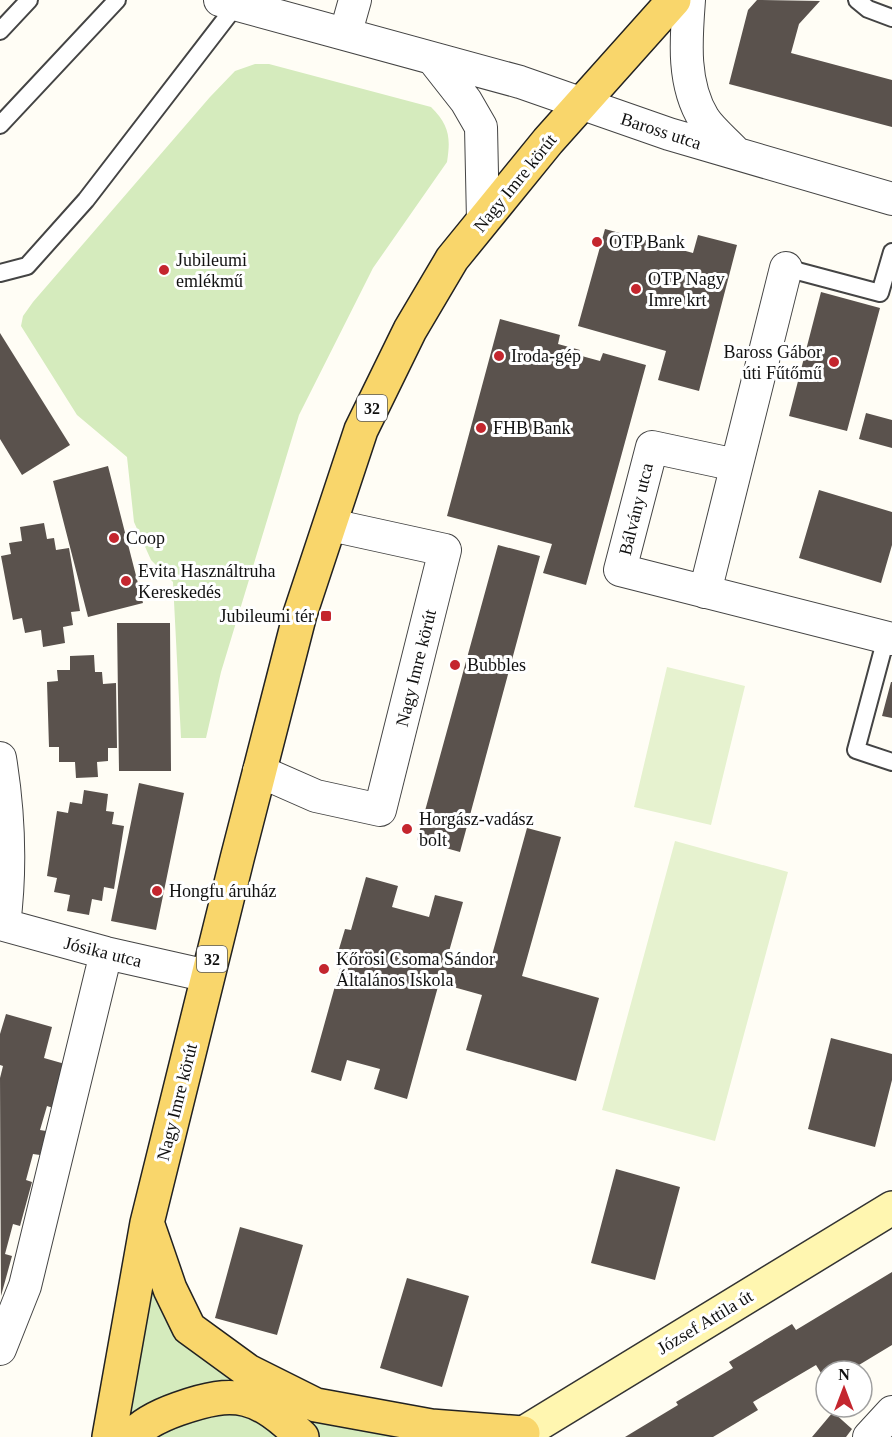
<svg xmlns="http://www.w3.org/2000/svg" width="892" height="1437" font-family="'Times New Roman',serif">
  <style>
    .green { fill: #d5ebbd }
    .pitch { fill: #e6f2cf }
    .building { fill: #5a524d }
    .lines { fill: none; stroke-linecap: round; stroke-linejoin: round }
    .lane-casing { stroke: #444; stroke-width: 20 }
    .street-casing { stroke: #444; stroke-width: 34 }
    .secondary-casing { stroke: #333; stroke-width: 36 }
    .primary-casing { stroke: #222; stroke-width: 36 }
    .lane { stroke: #fff; stroke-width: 16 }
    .street { stroke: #fff; stroke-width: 32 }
    .secondary { stroke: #fff6b0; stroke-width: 33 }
    .primary { stroke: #f9d66b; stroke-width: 33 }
    .poi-dot { fill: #c4262e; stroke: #fff; stroke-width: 2 }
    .labels { text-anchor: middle; stroke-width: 6; stroke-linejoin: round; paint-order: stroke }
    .shield { fill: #fff; stroke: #585858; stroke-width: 1.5 }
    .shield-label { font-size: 16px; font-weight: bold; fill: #111 }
    .street-label { font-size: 18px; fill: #111; stroke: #fff }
    .poi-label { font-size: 18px; fill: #111; stroke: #fff; text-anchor: start }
  </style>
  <rect width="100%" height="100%" fill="#fffdf5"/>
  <path class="green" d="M 255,64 L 269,64 L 431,107 C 449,125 451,137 447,162 L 373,268 L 299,415 L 221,672 L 206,738 L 181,738 L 173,582 L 151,560 L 134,522 L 127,457 L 77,415 L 21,326 L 23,316 L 33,302 L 210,97 L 235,71 Z
    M 147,1223 L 189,1328 L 316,1405 L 517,1437 L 109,1437 Z"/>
  <path class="pitch" d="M 667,667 L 745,686 L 711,825 L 634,807 Z
    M 675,841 L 788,872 L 715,1141 L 602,1110 Z"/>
  <path class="building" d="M 757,0 L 820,1 L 799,24 L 791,53 L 892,80 L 892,127 L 729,84 L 748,10 Z
    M 605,229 L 693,253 L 698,235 L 737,245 L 699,391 L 658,380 L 666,351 L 578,326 Z
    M 821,292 L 880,308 L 847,431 L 789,416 Z
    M 500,319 L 560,335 L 558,344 L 580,350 L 578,355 L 600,361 L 603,353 L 646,365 L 586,585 L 543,573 L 552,544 L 447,516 Z
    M 0,333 L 70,445 L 22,475 L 0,439 Z
    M 866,413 L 892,420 L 892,448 L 859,439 Z
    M 108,466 L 143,603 L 88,617 L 53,481 Z
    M 819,490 L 892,512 L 892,545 L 881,583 L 799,558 Z
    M 44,523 L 47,539 L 54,538 L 56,550 L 69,548 L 80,611 L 71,612 L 73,625 L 63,627 L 65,643 L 43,647 L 41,630 L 25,633 L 22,618 L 13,620 L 1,556 L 11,554 L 9,543 L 22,541 L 20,527 Z
    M 498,545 L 540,556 L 460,852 L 417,840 Z
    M 117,623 L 170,623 L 171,771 L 119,771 Z
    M 94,655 L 95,672 L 102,672 L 103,684 L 116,683 L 117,748 L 108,748 L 108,761 L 97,762 L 98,777 L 76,778 L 75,762 L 59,762 L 59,747 L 49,747 L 47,682 L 58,681 L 57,670 L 70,670 L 70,656 Z
    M 891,682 L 892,682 L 892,718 L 882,716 Z
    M 139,783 L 184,793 L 156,930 L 111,921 Z
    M 84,790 L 108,794 L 106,811 L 114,812 L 112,824 L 124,826 L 114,889 L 104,887 L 102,901 L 92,899 L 89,915 L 67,911 L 70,895 L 54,892 L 57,878 L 47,876 L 57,811 L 68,813 L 70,802 L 82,804 Z
    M 527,828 L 561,837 L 522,976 L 599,998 L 576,1081 L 466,1050 L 482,995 L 439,983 L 407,1099 L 374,1089 L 380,1069 L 347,1060 L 341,1081 L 311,1072 L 342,961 L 336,959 L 345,929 L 351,930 L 366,877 L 398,886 L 392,907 L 429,917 L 435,895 L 463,902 L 448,955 L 489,966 Z
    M 6,1014 L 52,1027 L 44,1058 L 65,1064 L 53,1108 L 47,1106 L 40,1130 L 46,1131 L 40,1155 L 33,1154 L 26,1180 L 32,1182 L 20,1226 L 13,1224 L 5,1254 L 12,1256 L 1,1296 L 0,1078 L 3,1066 L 0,1065 L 0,1034 Z
    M 831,1038 L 892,1054 L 892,1080 L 875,1147 L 808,1129 Z
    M 616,1169 L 680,1187 L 655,1280 L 591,1263 Z
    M 240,1227 L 303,1245 L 277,1335 L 215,1318 Z
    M 892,1272 L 892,1345 L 849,1371 L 826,1371 L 826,1381 L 816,1365 L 753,1402 L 758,1410 L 713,1437 L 625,1437 L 678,1405 L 676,1402 L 733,1368 L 729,1362 L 792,1324 L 796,1330 Z
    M 407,1278 L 469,1296 L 442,1387 L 380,1368 Z
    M 833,1412 L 852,1429 L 846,1437 L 812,1437 Z"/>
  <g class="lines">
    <defs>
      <path id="lane" d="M 857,0 L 868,9 L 892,18
        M 0,31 L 29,0
        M 0,125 L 117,0
        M 786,268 L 880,293 L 892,252
        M 0,273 L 27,266 L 86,200 L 237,4
        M 886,638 L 856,750 L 892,762"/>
      <path id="street" d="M 220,0 L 520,82 L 669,134 L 892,199
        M 689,0 C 686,39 682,84 704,119 C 712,131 726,142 736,153
        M 346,32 L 355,0
        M 433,59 L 466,101 L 481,127 L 483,221
        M 736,465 L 652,447 L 620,570 L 892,639
        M 705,592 L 786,268
        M 0,758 C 9,813 11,870 4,925
        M 259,771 L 316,796 L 380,810 L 445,550 L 331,525
        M 0,924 L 106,953 L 208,976
        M 0,1349 L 25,1286 L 106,953
        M 869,1437 L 892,1412"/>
      <path id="secondary" d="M 517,1437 L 892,1208"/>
      <path id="primary" d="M 148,1225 L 170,1289 L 189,1328 L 248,1371 L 316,1405 L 431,1426 L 523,1433
        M 109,1437 L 147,1223 L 237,859 L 300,614 L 361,430 L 410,330 L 452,259 L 548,141 L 674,0
        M 131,1437 C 143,1423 161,1415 178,1409 C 237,1388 258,1395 302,1437"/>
    </defs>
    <use href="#lane" class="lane-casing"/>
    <use href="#street" class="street-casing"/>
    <use href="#secondary" class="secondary-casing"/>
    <use href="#primary" class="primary-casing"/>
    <use href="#lane" class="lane"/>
    <use href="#street" class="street"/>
    <use href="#secondary" class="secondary"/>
    <use href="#primary" class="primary"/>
  </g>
  <g class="poi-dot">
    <circle cx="597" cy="242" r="6"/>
    <circle cx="164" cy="270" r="6"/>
    <circle cx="636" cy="289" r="6"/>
    <circle cx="499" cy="356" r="6"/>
    <circle cx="834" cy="362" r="6"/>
    <circle cx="481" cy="428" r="6"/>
    <circle cx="114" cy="538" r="6"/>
    <circle cx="126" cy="581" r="6"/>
    <rect x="320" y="610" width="12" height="12" rx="3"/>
    <circle cx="455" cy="665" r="6"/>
    <circle cx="407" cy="829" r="6"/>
    <circle cx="157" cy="891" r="6"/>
    <circle cx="324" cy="969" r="6"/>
  </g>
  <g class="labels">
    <g class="shield">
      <rect x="357" y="395" width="30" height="26" rx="4.5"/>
      <rect x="197" y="946" width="30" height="26" rx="4.5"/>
    </g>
    <g class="shield-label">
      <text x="372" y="414">32</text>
      <text x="212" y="965">32</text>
    </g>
    <g class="street-label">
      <text transform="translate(661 131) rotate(18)" y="6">Baross utca</text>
      <text transform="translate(515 183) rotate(-51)" y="6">Nagy Imre körút</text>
      <text transform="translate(636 509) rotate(-76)" y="6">Bálvány utca</text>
      <text transform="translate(416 668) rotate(-76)" y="6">Nagy Imre körút</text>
      <text transform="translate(103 952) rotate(14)" y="6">Jósika utca</text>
      <text transform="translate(177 1102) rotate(-76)" y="6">Nagy Imre körút</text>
      <text transform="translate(705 1322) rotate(-31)" y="6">József Attila út</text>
    </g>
    <g class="poi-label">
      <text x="609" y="248">OTP Bank</text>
      <text x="176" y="266">Jubileumi<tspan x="176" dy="21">emlékmű</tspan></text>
      <text x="648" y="285">OTP Nagy<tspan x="648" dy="21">Imre krt</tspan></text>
      <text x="822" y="358" text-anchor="end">Baross Gábor<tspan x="822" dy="21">úti Fűtőmű</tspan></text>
      <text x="511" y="362">Iroda-gép</text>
      <text x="493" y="434">FHB Bank</text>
      <text x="126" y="544">Coop</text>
      <text x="138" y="577">Evita Használtruha<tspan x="138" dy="21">Kereskedés</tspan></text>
      <text x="314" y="622" text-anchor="end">Jubileumi tér</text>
      <text x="467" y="671">Bubbles</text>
      <text x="419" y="825">Horgász-vadász<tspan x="419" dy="21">bolt</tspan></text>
      <text x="169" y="897">Hongfu áruház</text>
      <text x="336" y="965">Kőrösi Csoma Sándor<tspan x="336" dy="21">Általános Iskola</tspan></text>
    </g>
  </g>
  <g transform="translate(844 1389)"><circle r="28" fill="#ffffff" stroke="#a0a0a0" stroke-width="1.5"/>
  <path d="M0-4.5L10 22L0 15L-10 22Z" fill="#c4262e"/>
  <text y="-9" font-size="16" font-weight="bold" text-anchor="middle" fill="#111111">N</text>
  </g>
</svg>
